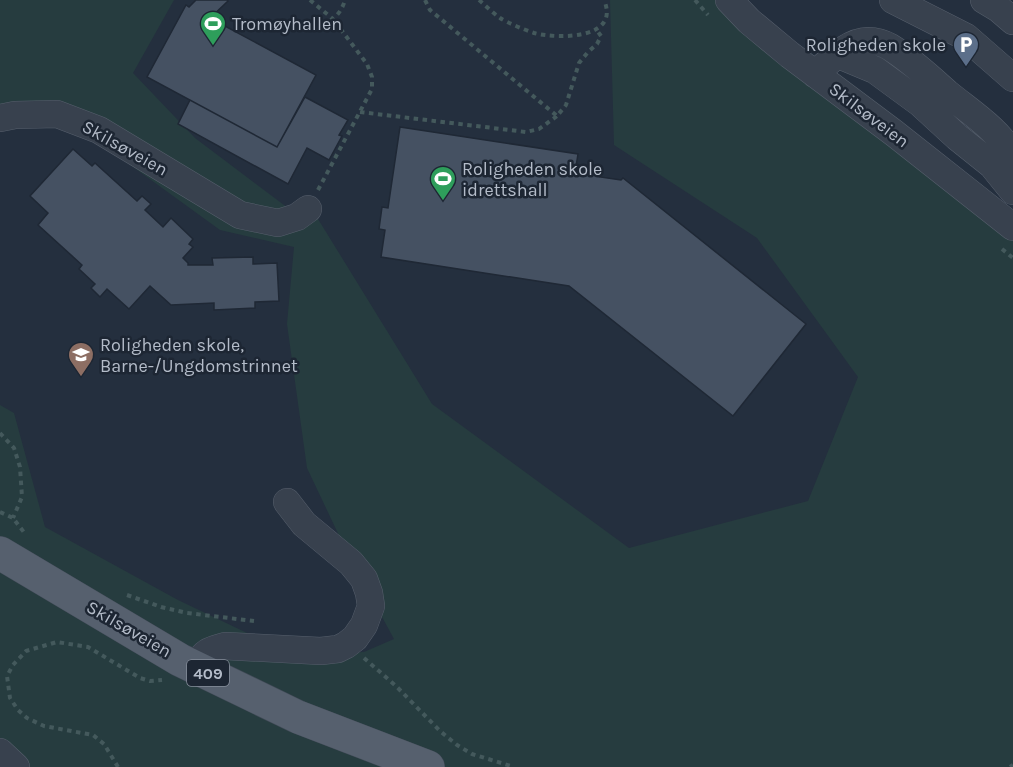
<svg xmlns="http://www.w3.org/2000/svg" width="1013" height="767" font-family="Karla,sans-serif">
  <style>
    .green { fill: #263c3f }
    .building { fill: #455162; stroke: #1f2835; stroke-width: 1.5 }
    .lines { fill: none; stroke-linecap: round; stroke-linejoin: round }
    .minor-casing { stroke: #565f6c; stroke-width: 28 }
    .major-casing { stroke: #414a57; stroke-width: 34 }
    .path { stroke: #44595c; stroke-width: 4; stroke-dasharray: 4.5 4.5; stroke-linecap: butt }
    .minor { stroke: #38414e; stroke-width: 27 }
    .major { stroke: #56606e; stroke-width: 33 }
    .labels { text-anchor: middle; stroke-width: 5; stroke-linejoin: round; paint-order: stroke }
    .shield { fill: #1d2633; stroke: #878f9c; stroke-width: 1.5 }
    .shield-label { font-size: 16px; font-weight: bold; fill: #b4bcc9 }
    .poi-label { font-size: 18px; fill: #b4bcc9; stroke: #1d2633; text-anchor: start }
    .street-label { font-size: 18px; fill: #b4bcc9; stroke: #1d2633 }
  </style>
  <rect width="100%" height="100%" fill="#242f3e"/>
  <path class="green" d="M 0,0 L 174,0 L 133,73 L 195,138 L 296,214 L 318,219 L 432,404 L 629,548 L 808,501 L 858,377 L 757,238 L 614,145 L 610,0 L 723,0 L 1013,229 L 1013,767 L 0,767 L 0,405 L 14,413 L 45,527 L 178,600 L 293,655 L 364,652 L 394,639 L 369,593 L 362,584 L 307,468 L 287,324 L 294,247 L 220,230 L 56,111 L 0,119 Z"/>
  <path class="building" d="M 196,0 L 227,0 L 228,1 L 210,18 L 316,75 L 277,147 L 147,77 L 186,5 L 189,7 Z
    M 305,97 L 348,120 L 339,135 L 342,136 L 329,160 L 307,148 L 288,184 L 178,124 L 190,100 L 277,147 Z
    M 400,127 L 578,154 L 575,173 L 585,174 L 587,166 L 602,169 L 600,177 L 621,180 L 623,178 L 806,324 L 733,416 L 569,286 L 381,257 L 385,230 L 379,229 L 382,207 L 388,208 Z
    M 73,149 L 92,166 L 95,163 L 137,201 L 142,196 L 151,204 L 145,210 L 163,227 L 171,218 L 193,239 L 189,244 L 193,247 L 183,258 L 188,263 L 188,265 L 213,265 L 212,258 L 253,257 L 253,264 L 277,263 L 279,301 L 255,302 L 255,308 L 214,310 L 214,303 L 171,305 L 150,286 L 129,309 L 107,289 L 100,297 L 91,288 L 95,284 L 79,269 L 82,265 L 38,225 L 48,213 L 30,196 Z"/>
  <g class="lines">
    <defs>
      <path id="minor" d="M 729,0 L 749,21 L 790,55 L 894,133 L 1013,227
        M 893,0 L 966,37 L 1013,78
        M 984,0 L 999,9 L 1013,21
        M 839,55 L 875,70 L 920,103 L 957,137 L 992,165 L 1013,191
        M 815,74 C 830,61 848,41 868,41 C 876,41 883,43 890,47 C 911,60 929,77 947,93 C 970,112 999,130 1013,156
        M 0,118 L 15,115 L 57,114 L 99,130 L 240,215 L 278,223 L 297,217 L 308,209
        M 195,667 C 204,652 209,650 225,646 L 321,651 L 338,649 L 346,645 L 355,638 L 364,625 L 371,606 L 369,593 L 364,579 L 351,563 L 304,524 L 287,502
        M 0,752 L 16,767"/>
      <path id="major" d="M 0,553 L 180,660 L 298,717 L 428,767"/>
    </defs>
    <use href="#minor" class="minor-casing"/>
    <use href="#major" class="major-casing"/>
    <path class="path" d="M 310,0 L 333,19 C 339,14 343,7 345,0
      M 425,0 L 430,10 L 557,116 L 566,105 L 579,63 L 588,52 L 597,44 L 601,36 L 596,29
      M 479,0 C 486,6 493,13 500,18 C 508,23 525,30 534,33 C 557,39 621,40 604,0
      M 695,0 L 708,15
      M 360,112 L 526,132 L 539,129 L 557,116
      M 318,190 L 372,89 L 372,77 L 367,64 L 333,19
      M 1002,249 L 1013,258
      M 0,433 L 14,448 L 20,467 L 22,497 L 13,518
      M 0,512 L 13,518 L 26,535
      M 127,595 L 161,607 L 187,613 L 254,621
      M 364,658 L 396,686 L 440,731 L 457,745 L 472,754 L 514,767
      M 118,767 L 104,744 L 93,735 L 44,726 L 27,718 L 18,710 L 10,698 L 7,676 L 13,665 L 26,651 L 57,642 L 88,647 L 140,678 L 150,681 L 162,680
      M 1010,767 L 1013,765"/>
    <use href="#minor" class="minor"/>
    <use href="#major" class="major"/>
  </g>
  <defs>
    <symbol id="stadium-pin" viewBox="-11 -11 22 30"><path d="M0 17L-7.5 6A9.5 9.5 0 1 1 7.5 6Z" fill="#2e9e5b" stroke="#1d2633"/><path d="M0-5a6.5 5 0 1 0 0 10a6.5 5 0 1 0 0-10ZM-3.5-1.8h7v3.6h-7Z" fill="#fff"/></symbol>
    <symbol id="parking-pin" viewBox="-11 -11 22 30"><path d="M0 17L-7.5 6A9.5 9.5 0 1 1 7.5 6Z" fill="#5c6f8a" stroke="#1d2633"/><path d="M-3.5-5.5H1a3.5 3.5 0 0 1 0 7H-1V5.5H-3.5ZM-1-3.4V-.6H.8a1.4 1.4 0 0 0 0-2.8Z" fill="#fff"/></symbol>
    <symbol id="school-pin" viewBox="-11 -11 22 30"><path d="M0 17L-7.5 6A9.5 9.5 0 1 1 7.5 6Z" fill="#8d6e63" stroke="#1d2633"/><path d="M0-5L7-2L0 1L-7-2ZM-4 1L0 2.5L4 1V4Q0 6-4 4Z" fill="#fff"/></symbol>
  </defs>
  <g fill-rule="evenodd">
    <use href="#stadium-pin" x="198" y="9" width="30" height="40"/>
    <use href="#parking-pin" x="951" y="30" width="30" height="40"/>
    <use href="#stadium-pin" x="428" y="164" width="30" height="40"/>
    <use href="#school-pin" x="66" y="340" width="30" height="40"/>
  </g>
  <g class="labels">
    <rect class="shield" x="187" y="660" width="42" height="26" rx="4.5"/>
    <g class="shield-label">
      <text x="208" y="679">409</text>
    </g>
    <g class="poi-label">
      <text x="232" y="30">Tromøyhallen</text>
      <text x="946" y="51" text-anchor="end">Roligheden skole</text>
      <text x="462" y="175">Roligheden skole<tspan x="462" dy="21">idrettshall</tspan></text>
      <text x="100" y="351">Roligheden skole,<tspan x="100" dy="21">Barne-/Ungdomstrinnet</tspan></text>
    </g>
    <g class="street-label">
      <text transform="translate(869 115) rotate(37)" y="6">Skilsøveien</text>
      <text transform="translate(125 148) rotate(29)" y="6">Skilsøveien</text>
      <text transform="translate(129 629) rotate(30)" y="6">Skilsøveien</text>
    </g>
  </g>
</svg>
